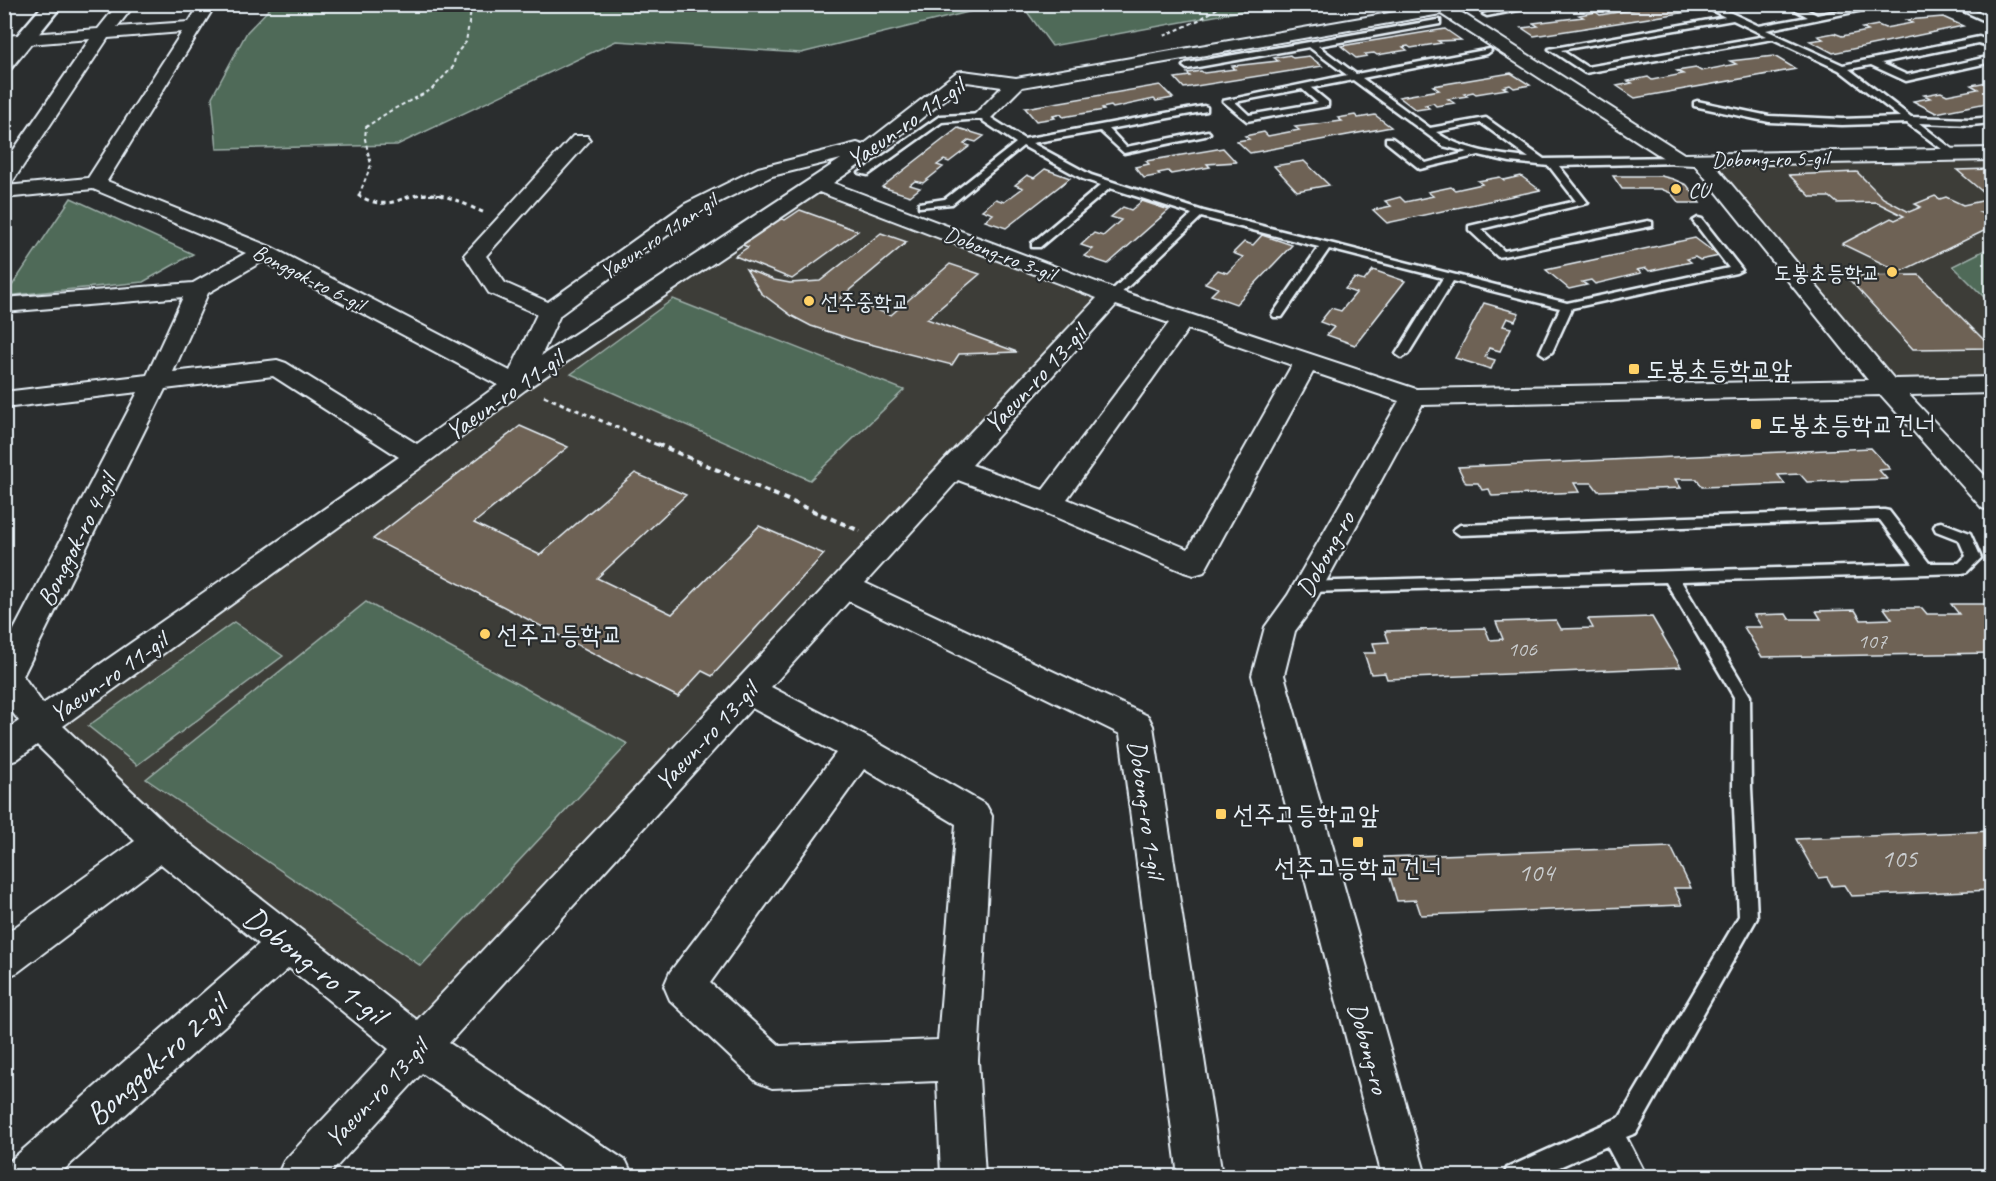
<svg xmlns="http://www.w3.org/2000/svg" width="1996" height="1181" font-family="Caveat,'Poor Story',sans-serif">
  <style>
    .built { fill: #3e3d39 }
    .green { fill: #506a59; stroke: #9caea8; stroke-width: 1.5 }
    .building { fill: #6e6254; stroke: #e8f1f8; stroke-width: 1.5 }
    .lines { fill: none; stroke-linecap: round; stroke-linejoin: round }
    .lane-casing { stroke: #e8f1f8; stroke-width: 5 }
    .street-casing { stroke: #e8f1f8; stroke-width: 4 }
    .secondary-casing { stroke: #e8f1f8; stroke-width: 5 }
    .path-far2 { stroke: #e8f1f8; stroke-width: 2; stroke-dasharray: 4 3; stroke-linecap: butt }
    .path-far1 { stroke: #e8f1f8; stroke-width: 3; stroke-dasharray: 4.5 4; stroke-linecap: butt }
    .path { stroke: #e8f1f8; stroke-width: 4; stroke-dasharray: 6 4.5; stroke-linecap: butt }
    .lane { fill: #2a2d2e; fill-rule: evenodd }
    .street { fill: #2a2d2e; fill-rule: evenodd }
    .secondary { fill: #2a2d2e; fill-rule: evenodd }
    .poi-dot { fill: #ffd166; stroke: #2a2d2e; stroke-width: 2 }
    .labels { text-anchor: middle; stroke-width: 4.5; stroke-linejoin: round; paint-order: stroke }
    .far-street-label { font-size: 22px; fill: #e8f1f8; stroke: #2a2d2e }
    .far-poi-label { font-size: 22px; fill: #e8f1f8; stroke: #2a2d2e; text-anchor: start }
    .number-label { font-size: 22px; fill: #cacdcf }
    .street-label { font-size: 26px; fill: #e8f1f8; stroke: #2a2d2e }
    .poi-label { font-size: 26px; fill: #e8f1f8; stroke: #2a2d2e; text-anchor: start }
    .near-number-label { font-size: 27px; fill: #cacdcf }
    .near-street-label { font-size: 32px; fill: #e8f1f8; stroke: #2a2d2e }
  </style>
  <rect width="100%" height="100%" fill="#2a2d2e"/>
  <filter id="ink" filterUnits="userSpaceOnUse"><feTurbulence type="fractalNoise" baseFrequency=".0167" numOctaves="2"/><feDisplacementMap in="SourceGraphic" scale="12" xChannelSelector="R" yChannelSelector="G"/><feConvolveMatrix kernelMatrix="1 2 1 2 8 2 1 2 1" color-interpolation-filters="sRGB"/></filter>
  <g filter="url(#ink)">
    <path class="built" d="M 1991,154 L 1991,385 L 1888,388 L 1700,159 Z
      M 818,184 L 1112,296 L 419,1047 L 40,726 Z"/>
    <path class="green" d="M 273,5 L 273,4 L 997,5 L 801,53 L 616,41 L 397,145 L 217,149 L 212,97 L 247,32 Z
      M 1022,5 L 1274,5 L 1052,46 Z
      M 71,198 L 193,254 L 143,282 L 5,296 Z
      M 1991,247 L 1991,304 L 1953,266 Z
      M 673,299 L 904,390 L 810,480 L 571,374 Z
      M 366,602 L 628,744 L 421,966 L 146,779 Z
      M 234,622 L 283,656 L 137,765 L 88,726 Z"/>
    <path class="building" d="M 1642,4 L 1674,4 L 1687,12 L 1534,36 L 1522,28 L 1538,26 L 1533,23 L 1583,17 L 1579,15 L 1596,12 L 1600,15 L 1637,9 L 1631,6 Z
      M 1943,17 L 1963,26 L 1833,53 L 1810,41 L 1823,39 L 1818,36 L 1834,33 L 1842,36 L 1868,31 L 1862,28 L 1878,25 L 1885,28 L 1912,23 L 1906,20 Z
      M 1445,29 L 1461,40 L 1438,41 L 1441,43 L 1411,48 L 1408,46 L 1403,47 L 1407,50 L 1377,55 L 1374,53 L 1365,54 L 1367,56 L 1356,58 L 1341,46 Z
      M 1290,55 L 1293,58 L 1309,56 L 1322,66 L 1184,88 L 1175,78 L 1190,76 L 1187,73 L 1201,71 L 1204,73 L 1235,69 L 1232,66 L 1278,61 L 1274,58 Z
      M 1774,56 L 1796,69 L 1635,98 L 1617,86 L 1632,83 L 1628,81 L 1648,77 L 1652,80 L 1683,74 L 1677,71 L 1696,68 L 1701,71 L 1736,64 L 1730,61 Z
      M 1511,73 L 1530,85 L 1514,88 L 1510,85 L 1503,87 L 1507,89 L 1476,94 L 1473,92 L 1464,94 L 1467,96 L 1448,99 L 1454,103 L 1436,106 L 1433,103 L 1425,105 L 1429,108 L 1416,110 L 1399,97 L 1439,90 L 1433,86 Z
      M 1987,82 L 1992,85 L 1992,102 L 1936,113 L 1913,101 L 1930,98 L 1924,95 L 1941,92 L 1947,95 L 1978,89 L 1971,85 Z
      M 1160,85 L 1173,98 L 1156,101 L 1154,99 L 1113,108 L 1111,106 L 1102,108 L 1104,110 L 1063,117 L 1061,114 L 1053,116 L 1055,118 L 1036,121 L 1025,108 Z
      M 1355,115 L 1358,118 L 1375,115 L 1391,127 L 1250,153 L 1237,141 L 1249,139 L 1245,136 L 1264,132 L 1268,136 L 1299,130 L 1295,127 L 1342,121 L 1338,118 Z
      M 958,128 L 984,136 L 976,142 L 969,140 L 964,144 L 970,146 L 949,162 L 944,160 L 937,165 L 943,167 L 923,183 L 915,181 L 910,185 L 920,188 L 910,196 L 882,187 Z
      M 1223,148 L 1236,162 L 1207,164 L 1210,167 L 1171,174 L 1168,171 L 1158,173 L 1160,175 L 1144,178 L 1135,167 L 1149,164 L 1146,161 Z
      M 1304,161 L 1329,185 L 1297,191 L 1274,166 Z
      M 1045,169 L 1070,178 L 1006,228 L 985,221 L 993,214 L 982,210 L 996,199 L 1004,202 L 1023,188 L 1015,185 L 1027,175 L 1034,178 Z
      M 1992,169 L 1992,210 L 1979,212 L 1992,218 L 1992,227 L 1900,272 L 1842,244 L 1891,218 L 1895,220 L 1904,216 L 1876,202 L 1837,203 L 1830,197 L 1811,197 L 1789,175 L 1857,172 L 1883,198 L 1909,212 L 1921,207 L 1915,204 L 1935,196 L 1940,199 L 1946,197 L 1963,205 L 1991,199 L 1957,170 Z
      M 1521,176 L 1540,190 L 1387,223 L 1373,210 L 1391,206 L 1385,201 L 1400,197 L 1405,202 L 1433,196 L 1428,192 L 1451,187 L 1455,190 L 1482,184 L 1478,181 L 1500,177 L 1504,180 Z
      M 1613,176 L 1661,176 L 1673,179 L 1687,185 L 1700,203 L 1679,203 L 1671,193 L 1661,189 L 1622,189 Z
      M 1142,201 L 1169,210 L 1108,264 L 1084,256 L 1093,249 L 1081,245 L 1094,233 L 1103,236 L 1121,220 L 1111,217 L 1123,207 L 1131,210 Z
      M 800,210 L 858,231 L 792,279 L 735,256 L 748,247 L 737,243 L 776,217 L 785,220 Z
      M 881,233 L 907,242 L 840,298 L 891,315 L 950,264 L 980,274 L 927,319 L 1017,352 L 959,354 L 952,365 L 854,340 L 811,326 L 792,316 L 761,293 L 746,269 L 774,280 L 790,283 L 820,281 Z
      M 1262,235 L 1292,245 L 1236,304 L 1211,295 L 1218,288 L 1205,283 L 1218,270 L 1227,273 L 1243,257 L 1233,253 L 1244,242 L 1253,245 Z
      M 1695,238 L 1719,256 L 1700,260 L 1695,257 L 1687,259 L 1691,262 L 1649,271 L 1646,268 L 1637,270 L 1641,273 L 1595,284 L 1591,280 L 1582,282 L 1587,285 L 1569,289 L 1546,270 Z
      M 1373,270 L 1405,281 L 1355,345 L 1327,335 L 1334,327 L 1320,322 L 1331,308 L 1341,311 L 1356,293 L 1345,289 L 1355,278 L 1364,281 Z
      M 1919,275 L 1992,348 L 1913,349 L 1846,276 Z
      M 1484,303 L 1519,313 L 1515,321 L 1507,318 L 1503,326 L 1511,328 L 1500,351 L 1489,348 L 1485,357 L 1495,360 L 1491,369 L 1455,358 Z
      M 520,426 L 568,447 L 474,523 L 540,555 L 635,473 L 686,495 L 597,578 L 672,614 L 759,526 L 824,554 L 712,676 L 702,671 L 678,697 L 373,539 Z
      M 1871,448 L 1890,469 L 1879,470 L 1887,479 L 1807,482 L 1800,474 L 1778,475 L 1785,484 L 1702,487 L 1697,479 L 1675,479 L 1681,488 L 1598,491 L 1592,483 L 1574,483 L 1579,492 L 1492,496 L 1489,489 L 1482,490 L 1478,483 L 1466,483 L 1458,467 Z
      M 1951,604 L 1992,604 L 1992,653 L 1762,657 L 1744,627 L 1762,627 L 1754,615 L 1786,614 L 1789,619 L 1821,619 L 1816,611 L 1855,610 L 1861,620 L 1892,619 L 1884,608 L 1922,608 L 1927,614 L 1959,614 Z
      M 1652,617 L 1681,667 L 1387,679 L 1385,673 L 1371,674 L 1364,653 L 1376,653 L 1373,643 L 1389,642 L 1385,631 L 1485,628 L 1490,640 L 1503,639 L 1496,622 L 1556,620 L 1561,629 L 1593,628 L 1588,619 Z
      M 1992,831 L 1992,890 L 1851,896 L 1844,885 L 1832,886 L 1827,877 L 1818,878 L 1796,839 Z
      M 1671,847 L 1691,888 L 1674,888 L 1682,905 L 1421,915 L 1416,900 L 1397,901 L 1384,857 Z"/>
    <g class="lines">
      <defs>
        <path id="lane" d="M 1528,4 L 1549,4 L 1487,16 L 1483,14 Z
          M 1700,4 L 1712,4 L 1759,26 L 1808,17 L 1785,4 L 1796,4 L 1817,15 L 1873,4 L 1892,4 L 1766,30 L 1843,65 L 1979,37 L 1992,42 L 1992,47 L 1978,43 L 1881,63 L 1907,75 L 1992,56 L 1992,62 L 1906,81 L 1871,65 L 1849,69 L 1911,117 L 1971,119 L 1992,117 L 1992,123 L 1971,125 L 1919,123 L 1957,153 L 1957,157 L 1954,158 L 1907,123 L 1842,125 L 1769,122 L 1694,106 L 1694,102 L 1697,101 L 1769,116 L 1842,119 L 1900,117 L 1839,70 L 1773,39 L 1585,73 L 1549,49 L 1725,17 ZM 1733,20 L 1766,36 L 1587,67 L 1561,50 Z
          M 1948,4 L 1960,4 L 1992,19 L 1992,24 Z
          M 1437,20 L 1440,20 L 1440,24 L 1318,46 L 1356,74 L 1490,49 L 1491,51 L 1487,54 L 1362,78 L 1430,128 L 1486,118 L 1544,159 L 1680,157 L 1685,160 L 1680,163 L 1559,166 L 1588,203 L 1481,229 L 1504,251 L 1648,221 L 1652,222 L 1652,226 L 1498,257 L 1469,230 L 1469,226 L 1576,201 L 1549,166 L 1510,162 L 1479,155 L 1420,169 L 1386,142 L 1386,138 L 1392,138 L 1426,163 L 1468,152 L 1443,146 L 1353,80 L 1311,88 L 1328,102 L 1328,106 L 1247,121 L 1223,101 L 1347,75 L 1309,47 L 1187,69 L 1183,66 L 1187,63 ZM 1302,89 L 1318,103 L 1249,115 L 1235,102 ZM 1481,123 L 1529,158 C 1499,155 1461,150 1436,132 Z
          M 1204,106 L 1207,107 L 1207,111 L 1109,129 L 1126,147 L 1208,131 L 1210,133 L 1205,136 L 1124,153 L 1100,131 L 1032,143 L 1091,175 L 1203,211 L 1567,303 L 1729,268 L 1693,221 L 1698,218 L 1702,219 L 1742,270 L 1736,273 L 1572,308 L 1552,352 L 1546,356 L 1540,352 L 1560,308 L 1453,281 L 1408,354 L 1402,358 L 1396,354 L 1443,278 L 1329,249 L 1282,317 L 1274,317 L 1272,315 L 1319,247 L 1201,217 L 1116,298 L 1108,298 L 1108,294 L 1192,214 L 1110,188 L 1040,247 L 1032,247 L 1032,243 L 1101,185 L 1083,179 L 1023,146 L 952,204 L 919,207 L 919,203 L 945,199 L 1016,143 L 980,119 L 942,122 L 868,175 L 859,173 L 940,116 L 985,114 L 1024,139 Z
          M 1884,510 L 1889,511 L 1929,563 L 1959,563 L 1966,556 L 1959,540 L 1936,531 L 1934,527 L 1936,523 L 1941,522 L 1970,533 L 1981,558 L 1967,572 L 1962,573 L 1681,581 L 1750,696 L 1751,787 L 1757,918 L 1636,1133 L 1626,1137 L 1646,1176 L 1623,1176 L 1607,1146 L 1539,1176 L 1504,1176 L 1507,1168 L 1620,1117 L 1739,916 L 1733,787 L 1734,697 L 1666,582 L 1308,592 L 1303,590 L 1301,586 L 1303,582 L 1913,564 L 1880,520 L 1460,535 L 1453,530 L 1460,525 Z"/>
        <path id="street" d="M 118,4 L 135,4 L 117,27 L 189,22 L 200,4 L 216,4 L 107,181 L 271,247 L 510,371 L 537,314 L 489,293 L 464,255 L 573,136 L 587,136 L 590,140 L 486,256 L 505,283 L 548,302 L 685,204 L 758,168 L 857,143 L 863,145 L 957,72 L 963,71 L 1016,78 L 1441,4 L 1480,4 L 1478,7 L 1459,11 L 1684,154 L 1992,148 L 1992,160 L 1715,165 L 1894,379 L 1992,377 L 1992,393 L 1909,395 L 1992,483 L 1992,511 L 1982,508 L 1881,395 L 1422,405 L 1310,611 L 1295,631 L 1284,675 L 1426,1176 L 1382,1176 L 1252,675 L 1265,627 L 1288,595 L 1399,401 L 1313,372 L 1204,572 L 1194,575 L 1184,572 L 1039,510 L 958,480 L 865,583 L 1148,716 L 1153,726 L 1222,1176 L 1178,1176 L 1120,734 L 849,601 L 771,687 L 871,739 L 986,805 L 992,816 L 978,1060 L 985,1176 L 941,1176 L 937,1081 L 772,1088 L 757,1082 L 670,1000 L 664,986 L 670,972 L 836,753 L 752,708 L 449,1043 L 626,1161 L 633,1176 L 573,1176 L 422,1073 L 328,1176 L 277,1176 L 284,1161 L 389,1049 L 289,968 L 57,1176 L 4,1176 L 10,1161 L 259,944 L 161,864 L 18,972 L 4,978 L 4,935 L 135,841 L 37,745 L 16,760 L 4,764 L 4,731 L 19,721 L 4,701 L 4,649 L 138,392 L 4,408 L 4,392 L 147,375 L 183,297 L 4,312 L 4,298 L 193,283 L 246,253 L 93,189 L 4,198 L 4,164 L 90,39 L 4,46 L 4,36 L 98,29 ZM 1441,14 L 1673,164 L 1695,165 L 1868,380 L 1416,389 L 1120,291 L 833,183 L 884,148 L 967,82 L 1002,87 L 973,116 L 975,120 L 989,120 L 1022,87 ZM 182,32 L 88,178 L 6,186 L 11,184 L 108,38 ZM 841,159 L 541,356 L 560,315 L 699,212 L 772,176 ZM 819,192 L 1097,298 L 417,1020 L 174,831 L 63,726 L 427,463 L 525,390 ZM 263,261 L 498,385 L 417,444 L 286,363 L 277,360 L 173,372 L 208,293 ZM 1116,305 L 1169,323 L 1043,490 L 972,465 ZM 1188,329 L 1292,365 L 1188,549 L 1067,499 ZM 273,376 L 399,457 L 43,704 L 23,676 L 165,389 ZM 864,769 L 956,824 L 938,1040 L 780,1046 L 710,983 Z"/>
        <path id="secondary" d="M 44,4 L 63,4 L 11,68 L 4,70 L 4,51 Z"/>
      </defs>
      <use href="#lane" class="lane-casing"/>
      <use href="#street" class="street-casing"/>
      <use href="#secondary" class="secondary-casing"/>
      <path class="path-far2" d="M 1164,36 L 1199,20 L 1224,4
        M 359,195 L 371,165 L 365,139 L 366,127 L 390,111 L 431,90 L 453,67 L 456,54 L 466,42 L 472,4
        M 415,195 L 440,195"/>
      <path class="path-far1" d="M 360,194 L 359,196 C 392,213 396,195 427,194 C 447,193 467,206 485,213
        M 544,396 L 660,446"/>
      <path class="path" d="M 657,444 L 860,531"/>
      <use href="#lane" class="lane"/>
      <use href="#street" class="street"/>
      <use href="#secondary" class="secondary"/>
    </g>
  </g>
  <g class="poi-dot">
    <circle cx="1676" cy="189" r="6"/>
    <circle cx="1892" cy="272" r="6"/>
    <circle cx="809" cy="301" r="6"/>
    <rect x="1628" y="363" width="12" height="12" rx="3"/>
    <rect x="1750" y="418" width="12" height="12" rx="3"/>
    <circle cx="485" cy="634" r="6"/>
    <rect x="1215" y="808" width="12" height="12" rx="3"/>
    <rect x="1352" y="836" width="12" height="12" rx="3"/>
  </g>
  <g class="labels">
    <g class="far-street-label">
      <text transform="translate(1770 158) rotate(-1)" y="8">Dobong-ro 5-gil</text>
      <text transform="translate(658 236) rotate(-34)" y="8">Yaeun-ro 11an-gil</text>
      <text transform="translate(1000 253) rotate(21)" y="8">Dobong-ro 3-gil</text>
      <text transform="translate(309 277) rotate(27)" y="8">Bonggok-ro 6-gil</text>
    </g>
    <g class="far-poi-label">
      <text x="1688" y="197">CU</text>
      <text x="1880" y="280" text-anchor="end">도봉초등학교</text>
      <text x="821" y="309">선주중학교</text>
    </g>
    <g class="number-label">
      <text x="1872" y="648">107</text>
      <text x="1522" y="656">106</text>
    </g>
    <g class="street-label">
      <text transform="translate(905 123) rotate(-35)" y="9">Yaeun-ro 11-gil</text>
      <text transform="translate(1035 379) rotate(-47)" y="9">Yaeun-ro 13-gil</text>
      <text transform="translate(504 395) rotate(-35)" y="9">Yaeun-ro 11-gil</text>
      <text transform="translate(76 540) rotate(-63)" y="9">Bonggok-ro 4-gil</text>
      <text transform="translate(1325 554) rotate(-61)" y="9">Dobong-ro</text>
      <text transform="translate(108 677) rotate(-35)" y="9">Yaeun-ro 11-gil</text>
      <text transform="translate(706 736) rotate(-47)" y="9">Yaeun-ro 13-gil</text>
      <text transform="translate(1147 809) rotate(82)" y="9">Dobong-ro 1-gil</text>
      <text transform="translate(1369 1048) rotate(75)" y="9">Dobong-ro</text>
      <text transform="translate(376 1093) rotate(-47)" y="9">Yaeun-ro 13-gil</text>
    </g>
    <g class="poi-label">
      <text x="1646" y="378">도봉초등학교앞</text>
      <text x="1768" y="433">도봉초등학교건너</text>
      <text x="497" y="643">선주고등학교</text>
      <text x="1233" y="823">선주고등학교앞</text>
      <text x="1358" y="876" text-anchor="middle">선주고등학교건너</text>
    </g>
    <g class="near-number-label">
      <text x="1899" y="867">105</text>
      <text x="1536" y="881">104</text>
    </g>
    <g class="near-street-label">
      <text transform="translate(315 965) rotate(38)" y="11">Dobong-ro 1-gil</text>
      <text transform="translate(156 1060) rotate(-42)" y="11">Bonggok-ro 2-gil</text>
    </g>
  </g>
  <rect width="1996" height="1181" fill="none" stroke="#2a2d2e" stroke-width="24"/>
  <rect x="12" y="12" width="1972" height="1157" fill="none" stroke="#e8f1f8" stroke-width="2" filter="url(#ink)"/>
</svg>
